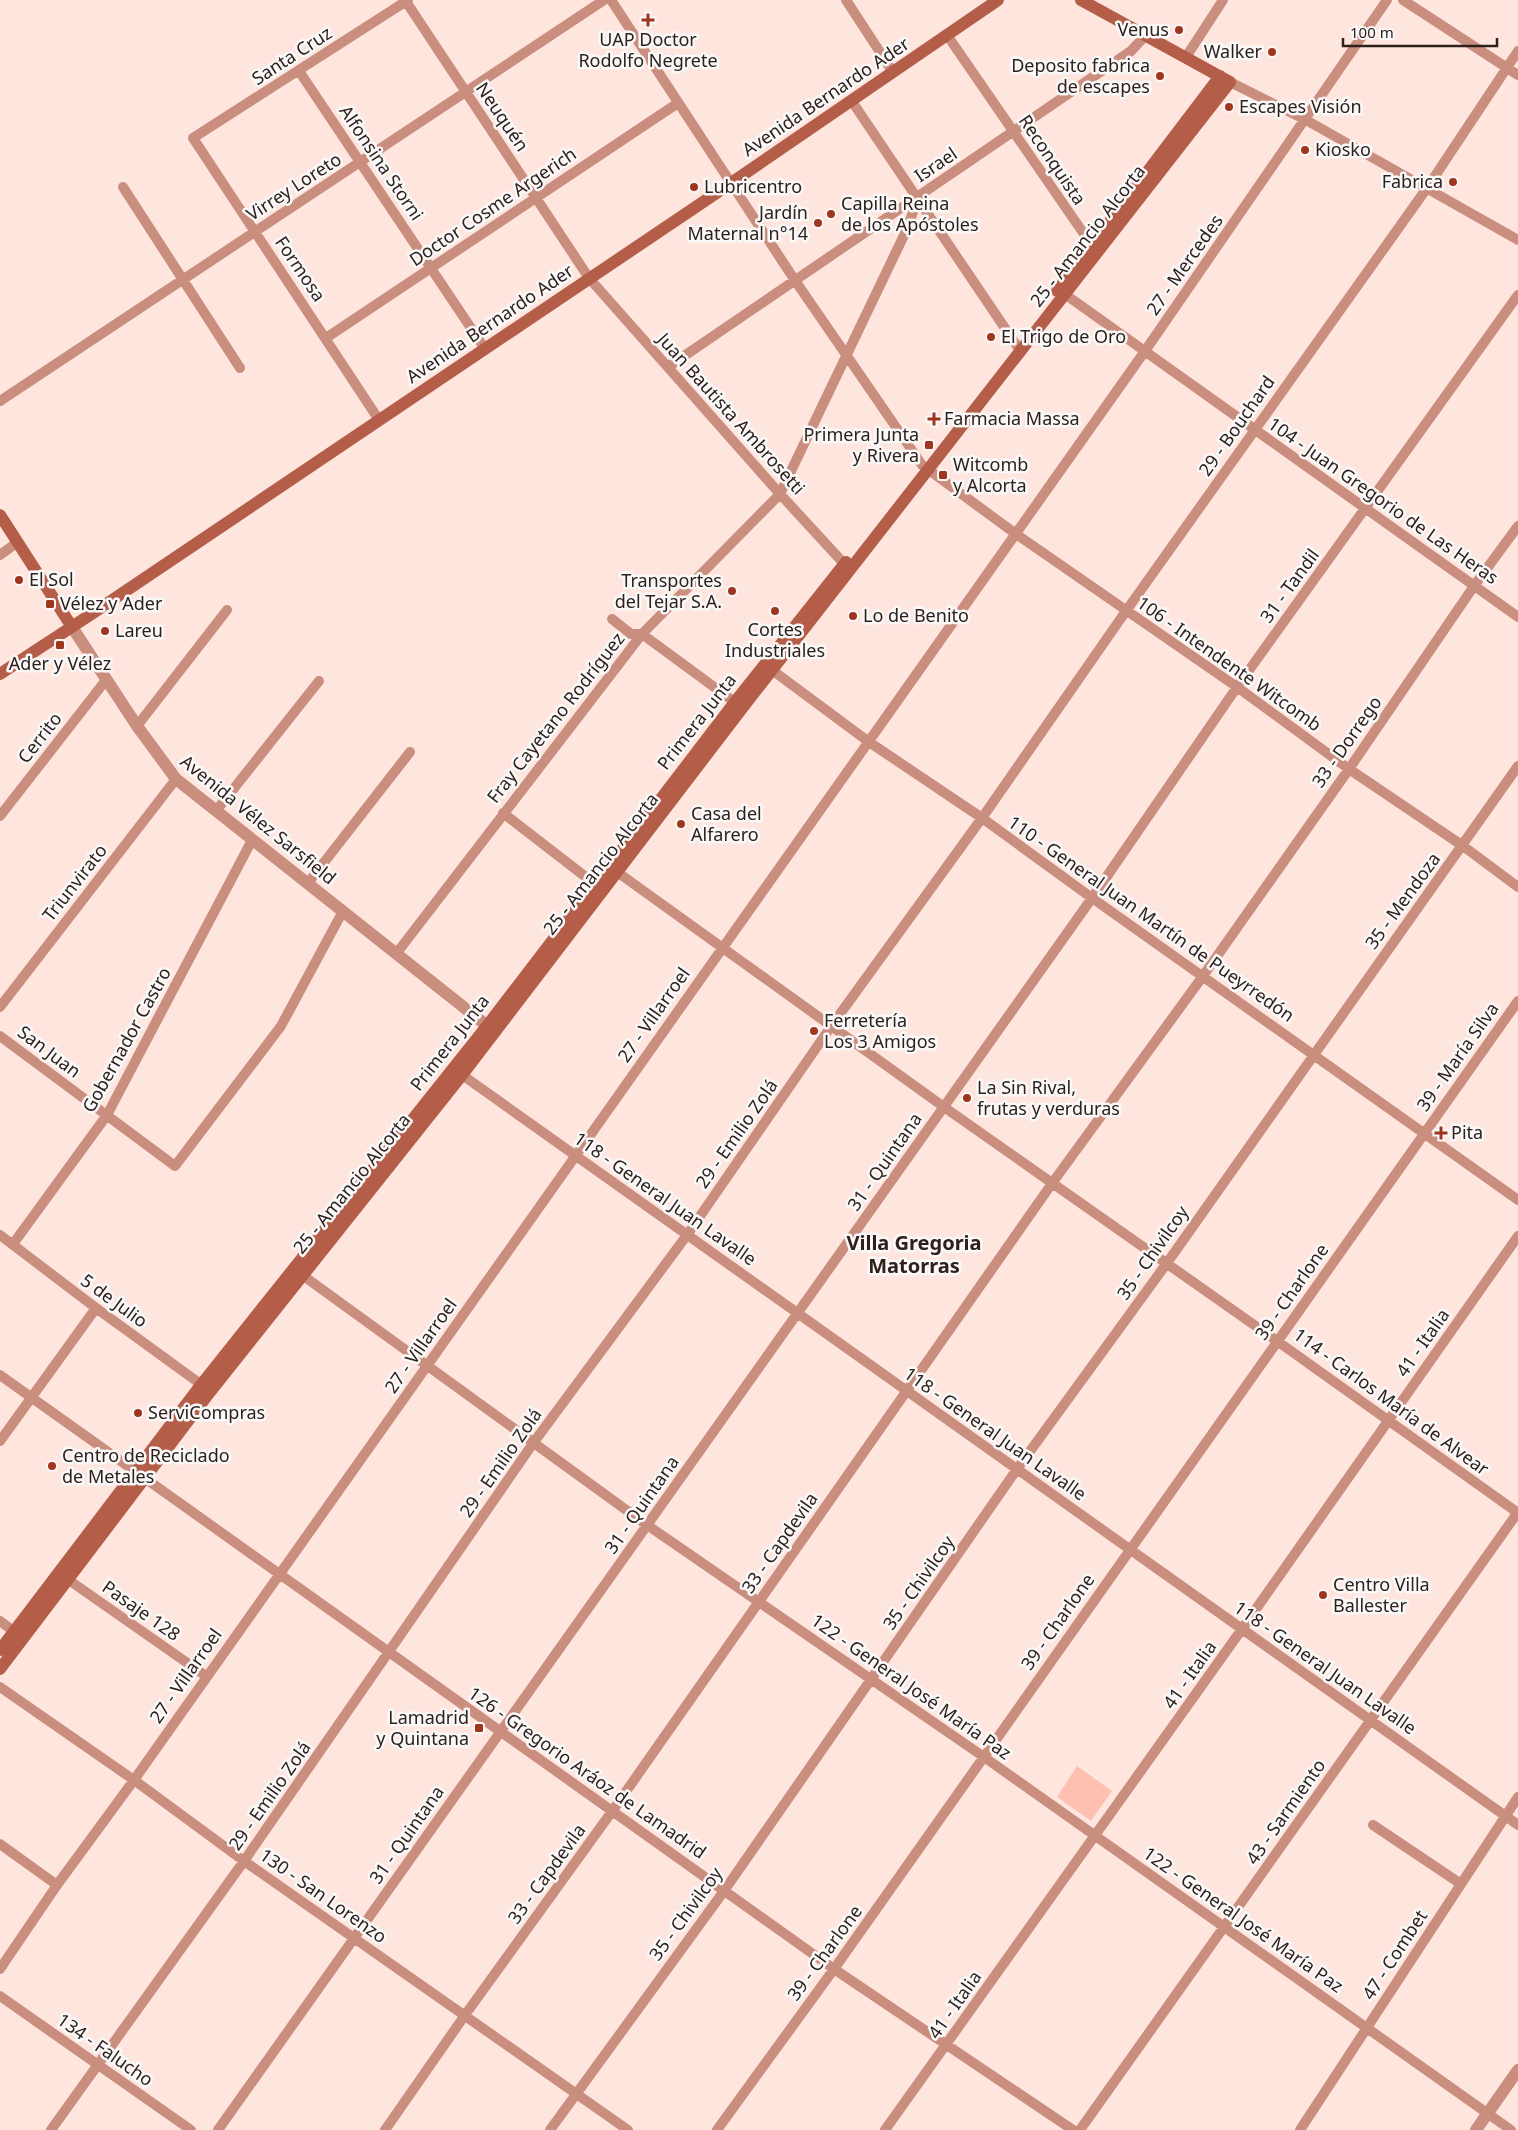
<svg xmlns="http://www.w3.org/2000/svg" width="1518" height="2130" font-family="'Noto Sans',sans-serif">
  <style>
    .green { fill: #fec0b0 }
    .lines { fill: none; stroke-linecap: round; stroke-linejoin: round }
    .minor { stroke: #ca8e7f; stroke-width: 10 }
    .tertiary { stroke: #ca8e7f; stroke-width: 12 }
    .secondary { stroke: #b45e4a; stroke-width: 12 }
    .poi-dot { fill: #9e351c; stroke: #f9f9f9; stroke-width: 2 }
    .labels { text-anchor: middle; stroke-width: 5; stroke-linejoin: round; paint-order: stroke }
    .poi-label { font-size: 18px; fill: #2f201c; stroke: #f9f9f9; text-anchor: start }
    .street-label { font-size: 18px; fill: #2f201c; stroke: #f9f9f9 }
    .quarter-label { font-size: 20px; font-weight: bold; fill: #2f201c; stroke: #f9f9f9 }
  </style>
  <rect width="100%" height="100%" fill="#fee6df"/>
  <path class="green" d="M 1077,1766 L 1112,1791 L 1091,1821 L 1057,1797 Z"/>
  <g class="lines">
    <path class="minor" d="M 405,0 L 589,278 L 780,494 L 849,569
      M 611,0 L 794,279 L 922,465 L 1016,534 L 1237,687 L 1349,769 L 1463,846 L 1518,887
      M 846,0 L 893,72
      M 1403,0 L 1518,75
      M 947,35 L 1095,250
      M 1186,57 L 1223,0
      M 299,71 L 485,349
      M 1230,82 L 1306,120 L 1518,240
      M 851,100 L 1021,352
      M 123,187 L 240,368
      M 1059,290 L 1518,617
      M 326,338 L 678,103
      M 668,367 L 1131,51 L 1145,36
      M 0,401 L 604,0
      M 379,420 L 193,138 L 408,0
      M 0,555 L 18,542
      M 612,619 L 631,634 L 642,634 L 740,706
      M 768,667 L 869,742 L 982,818 L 1092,898 L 1518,1200
      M 137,726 L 227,610
      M 216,811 L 319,681
      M 503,813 L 600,888
      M 0,816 L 106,680
      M 613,869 L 944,1107 L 1277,1341 L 1518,1513
      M 308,883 L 410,752
      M 396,954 L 642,634 L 780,494 L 907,229 L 918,197
      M 0,1007 L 176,779
      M 0,1036 L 175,1166 L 281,1026 L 343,911
      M 458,1072 L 1518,1825
      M 0,1235 L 96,1308 L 206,1388
      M 13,1244 L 107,1115 L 252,840
      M 298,1272 L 647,1525 L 984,1757 L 1511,2130
      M 0,1375 L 834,1969 L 1073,2130
      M 0,1441 L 96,1308
      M 63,1576 L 206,1676
      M 0,1621 L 20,1636
      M 0,1687 L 134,1780 L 244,1861 L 628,2130
      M 1373,1825 L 1461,1884
      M 0,1844 L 57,1885
      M 0,1969 L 57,1885 L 134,1780 L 1145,351 L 1387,0
      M 0,1996 L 191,2130
      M 51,2130 L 244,1861 L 534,1442 L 687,1235 L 832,1025 L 982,818 L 1126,611 L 1427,188 L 1518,51
      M 218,2130 L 1092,898 L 1237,687 L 1518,295
      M 385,2130 L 465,2015 L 613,1810 L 1053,1182 L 1203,976 L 1349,769 L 1474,586 L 1518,526
      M 550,2130 L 724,1891 L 1017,1469 L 1167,1263 L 1518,766
      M 717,2130 L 834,1969 L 1518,1001
      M 885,2130 L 1242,1629 L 1518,1236
      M 1080,2130 L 1518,1512
      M 1300,2130 L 1518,1797"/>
    <path class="tertiary" d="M 72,627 L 137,726 L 176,779 L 495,1032
      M 1476,2130 L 1518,2070"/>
    <path class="secondary" d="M 1057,291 L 1220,76
      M 0,515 L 72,627
      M 0,674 L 93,613 L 715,194 L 998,0
      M 0,1650 L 201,1385 L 487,1026 L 735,702 L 846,562
      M 0,1669 L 210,1392 L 462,1075 L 743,707 L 1230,82 L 1081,0"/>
  </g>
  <g class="poi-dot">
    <path d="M645.5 12.5h5v5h5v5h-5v5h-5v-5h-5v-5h5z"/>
    <circle cx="1179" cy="30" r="5"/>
    <circle cx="1272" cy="52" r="5"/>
    <circle cx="1160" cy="76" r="5"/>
    <circle cx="1229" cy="107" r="5"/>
    <circle cx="1305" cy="150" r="5"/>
    <circle cx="1453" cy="182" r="5"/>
    <circle cx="694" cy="187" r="5"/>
    <circle cx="831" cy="214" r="5"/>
    <circle cx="818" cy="223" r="5"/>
    <circle cx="991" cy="337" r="5"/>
    <path d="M931.5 411.5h5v5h5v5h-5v5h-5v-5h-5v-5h5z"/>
    <rect x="924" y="440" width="10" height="10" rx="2.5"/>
    <rect x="938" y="470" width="10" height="10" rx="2.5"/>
    <circle cx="19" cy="580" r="5"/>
    <circle cx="732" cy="591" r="5"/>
    <rect x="45" y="599" width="10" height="10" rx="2.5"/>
    <circle cx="775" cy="611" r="5"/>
    <circle cx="853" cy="616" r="5"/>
    <circle cx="105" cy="631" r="5"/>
    <rect x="55" y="640" width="10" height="10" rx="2.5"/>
    <circle cx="681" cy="824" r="5"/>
    <circle cx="814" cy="1031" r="5"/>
    <circle cx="967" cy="1098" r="5"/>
    <path d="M1438.5 1125.5h5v5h5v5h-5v5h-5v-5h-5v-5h5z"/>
    <circle cx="138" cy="1413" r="5"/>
    <circle cx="52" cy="1466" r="5"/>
    <circle cx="1323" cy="1595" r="5"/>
    <rect x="474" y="1723" width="10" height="10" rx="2.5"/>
  </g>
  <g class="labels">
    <g class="poi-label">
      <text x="1169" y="36" text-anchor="end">Venus</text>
      <text x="648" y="46" text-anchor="middle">UAP Doctor<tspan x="648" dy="21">Rodolfo Negrete</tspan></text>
      <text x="1262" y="58" text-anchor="end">Walker</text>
      <text x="1150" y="72" text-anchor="end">Deposito fabrica<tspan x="1150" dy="21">de escapes</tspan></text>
      <text x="1239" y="113">Escapes Visión</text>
      <text x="1315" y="156">Kiosko</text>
      <text x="1443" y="188" text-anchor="end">Fabrica</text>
      <text x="704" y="193">Lubricentro</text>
      <text x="841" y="210">Capilla Reina<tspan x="841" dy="21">de los Apóstoles</tspan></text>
      <text x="808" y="219" text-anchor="end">Jardín<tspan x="808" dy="21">Maternal n°14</tspan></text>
      <text x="1001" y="343">El Trigo de Oro</text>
      <text x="944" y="425">Farmacia Massa</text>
      <text x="919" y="441" text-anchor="end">Primera Junta<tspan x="919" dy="21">y Rivera</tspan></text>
      <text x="953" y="471">Witcomb<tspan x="953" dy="21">y Alcorta</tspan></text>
      <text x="29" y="586">El Sol</text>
      <text x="722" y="587" text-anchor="end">Transportes<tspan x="722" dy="21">del Tejar S.A.</tspan></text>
      <text x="60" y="610">Vélez y Ader</text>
      <text x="863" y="622">Lo de Benito</text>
      <text x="775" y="636" text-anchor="middle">Cortes<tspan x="775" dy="21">Industriales</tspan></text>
      <text x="115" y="637">Lareu</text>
      <text x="60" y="670" text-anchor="middle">Ader y Vélez</text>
      <text x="691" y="820">Casa del<tspan x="691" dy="21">Alfarero</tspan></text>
      <text x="824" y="1027">Ferretería<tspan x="824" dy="21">Los 3 Amigos</tspan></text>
      <text x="977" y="1094">La Sin Rival,<tspan x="977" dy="21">frutas y verduras</tspan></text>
      <text x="1451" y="1139">Pita</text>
      <text x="148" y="1419">ServiCompras</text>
      <text x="62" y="1462">Centro de Reciclado<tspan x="62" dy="21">de Metales</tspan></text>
      <text x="1333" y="1591">Centro Villa<tspan x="1333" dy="21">Ballester</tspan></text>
      <text x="469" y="1724" text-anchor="end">Lamadrid<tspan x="469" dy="21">y Quintana</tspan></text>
    </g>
    <g class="street-label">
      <text transform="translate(292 56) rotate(-33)" y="6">Santa Cruz</text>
      <text transform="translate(826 97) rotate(-34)" y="6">Avenida Bernardo Ader</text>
      <text transform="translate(502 117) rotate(56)" y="6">Neuquén</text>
      <text transform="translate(1052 160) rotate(56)" y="6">Reconquista</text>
      <text transform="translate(381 163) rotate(56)" y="6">Alfonsina Storni</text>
      <text transform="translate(936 165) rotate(-34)" y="6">Israel</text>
      <text transform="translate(294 187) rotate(-33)" y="6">Virrey Loreto</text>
      <text transform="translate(493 207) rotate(-34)" y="6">Doctor Cosme Argerich</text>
      <text transform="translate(1088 236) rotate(-52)" y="6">25 - Amancio Alcorta</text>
      <text transform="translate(1185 265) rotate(-55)" y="6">27 - Mercedes</text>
      <text transform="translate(300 269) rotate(56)" y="6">Formosa</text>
      <text transform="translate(490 324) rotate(-34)" y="6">Avenida Bernardo Ader</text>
      <text transform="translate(731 414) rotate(48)" y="6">Juan Bautista Ambrosetti</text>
      <text transform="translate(1237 426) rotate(-55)" y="6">29 - Bouchard</text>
      <text transform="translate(1383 501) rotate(35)" y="6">104 - Juan Gregorio de Las Heras</text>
      <text transform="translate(1290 586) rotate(-54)" y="6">31 - Tandil</text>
      <text transform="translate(1229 664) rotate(35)" y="6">106 - Intendente Witcomb</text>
      <text transform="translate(556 718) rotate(-52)" y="6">Fray Cayetano Rodríguez</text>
      <text transform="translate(697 722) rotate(-52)" y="6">Primera Junta</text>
      <text transform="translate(40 738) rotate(-52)" y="6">Cerrito</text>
      <text transform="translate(1347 742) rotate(-55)" y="6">33 - Dorrego</text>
      <text transform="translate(258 820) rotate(39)" y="6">Avenida Vélez Sarsfield</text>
      <text transform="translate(601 864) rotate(-52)" y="6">25 - Amancio Alcorta</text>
      <text transform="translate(75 883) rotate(-52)" y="6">Triunvirato</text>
      <text transform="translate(1403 901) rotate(-54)" y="6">35 - Mendoza</text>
      <text transform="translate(1151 919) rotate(35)" y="6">110 - General Juan Martín de Pueyrredón</text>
      <text transform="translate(654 1015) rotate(-55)" y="6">27 - Villarroel</text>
      <text transform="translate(127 1040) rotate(-61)" y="6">Gobernador Castro</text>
      <text transform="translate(450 1043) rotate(-52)" y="6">Primera Junta</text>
      <text transform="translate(49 1052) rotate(37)" y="6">San Juan</text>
      <text transform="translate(1458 1057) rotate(-55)" y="6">39 - María Silva</text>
      <text transform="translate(737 1134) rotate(-55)" y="6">29 - Emilio Zolá</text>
      <text transform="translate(885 1162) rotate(-55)" y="6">31 - Quintana</text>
      <text transform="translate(352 1184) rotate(-51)" y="6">25 - Amancio Alcorta</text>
      <text transform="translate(665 1199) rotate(35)" y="6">118 - General Juan Lavalle</text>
      <text transform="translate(1153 1253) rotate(-55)" y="6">35 - Chivilcoy</text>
      <text transform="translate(1292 1292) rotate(-55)" y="6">39 - Charlone</text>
      <text transform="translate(114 1301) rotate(36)" y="6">5 de Julio</text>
      <text transform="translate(1423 1343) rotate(-55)" y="6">41 - Italia</text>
      <text transform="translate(421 1346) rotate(-55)" y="6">27 - Villarroel</text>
      <text transform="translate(1391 1402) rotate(36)" y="6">114 - Carlos María de Alvear</text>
      <text transform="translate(995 1434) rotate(35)" y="6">118 - General Juan Lavalle</text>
      <text transform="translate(501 1463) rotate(-55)" y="6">29 - Emilio Zolá</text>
      <text transform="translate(642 1505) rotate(-55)" y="6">31 - Quintana</text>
      <text transform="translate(780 1543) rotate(-55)" y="6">33 - Capdevila</text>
      <text transform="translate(919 1583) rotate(-55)" y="6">35 - Chivilcoy</text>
      <text transform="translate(141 1611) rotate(35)" y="6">Pasaje 128</text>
      <text transform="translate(1058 1622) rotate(-55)" y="6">39 - Charlone</text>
      <text transform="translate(1325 1668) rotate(35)" y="6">118 - General Juan Lavalle</text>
      <text transform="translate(1190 1675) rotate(-55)" y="6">41 - Italia</text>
      <text transform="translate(186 1676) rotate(-55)" y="6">27 - Villarroel</text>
      <text transform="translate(911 1687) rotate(35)" y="6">122 - General José María Paz</text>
      <text transform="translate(587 1773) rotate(35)" y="6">126 - Gregorio Aráoz de Lamadrid</text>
      <text transform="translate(270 1796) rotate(-55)" y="6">29 - Emilio Zolá</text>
      <text transform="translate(1286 1812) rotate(-55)" y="6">43 - Sarmiento</text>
      <text transform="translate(407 1835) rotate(-55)" y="6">31 - Quintana</text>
      <text transform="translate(547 1874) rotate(-54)" y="6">33 - Capdevila</text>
      <text transform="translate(323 1896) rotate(35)" y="6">130 - San Lorenzo</text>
      <text transform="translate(686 1914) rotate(-54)" y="6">35 - Chivilcoy</text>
      <text transform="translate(1243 1920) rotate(35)" y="6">122 - General José María Paz</text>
      <text transform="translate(825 1953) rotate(-54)" y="6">39 - Charlone</text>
      <text transform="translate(1395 1955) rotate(-57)" y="6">47 - Combet</text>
      <text transform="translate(955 2005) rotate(-55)" y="6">41 - Italia</text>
      <text transform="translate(105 2050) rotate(35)" y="6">134 - Falucho</text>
    </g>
    <g class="quarter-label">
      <text x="914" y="1250">Villa Gregoria<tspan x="914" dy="23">Matorras</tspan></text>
    </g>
  </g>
  <path d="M1343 38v8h154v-8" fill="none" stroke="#2f201c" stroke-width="2.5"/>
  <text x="1350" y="38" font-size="15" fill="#2f201c" stroke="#f9f9f9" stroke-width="4" paint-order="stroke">100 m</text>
</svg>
